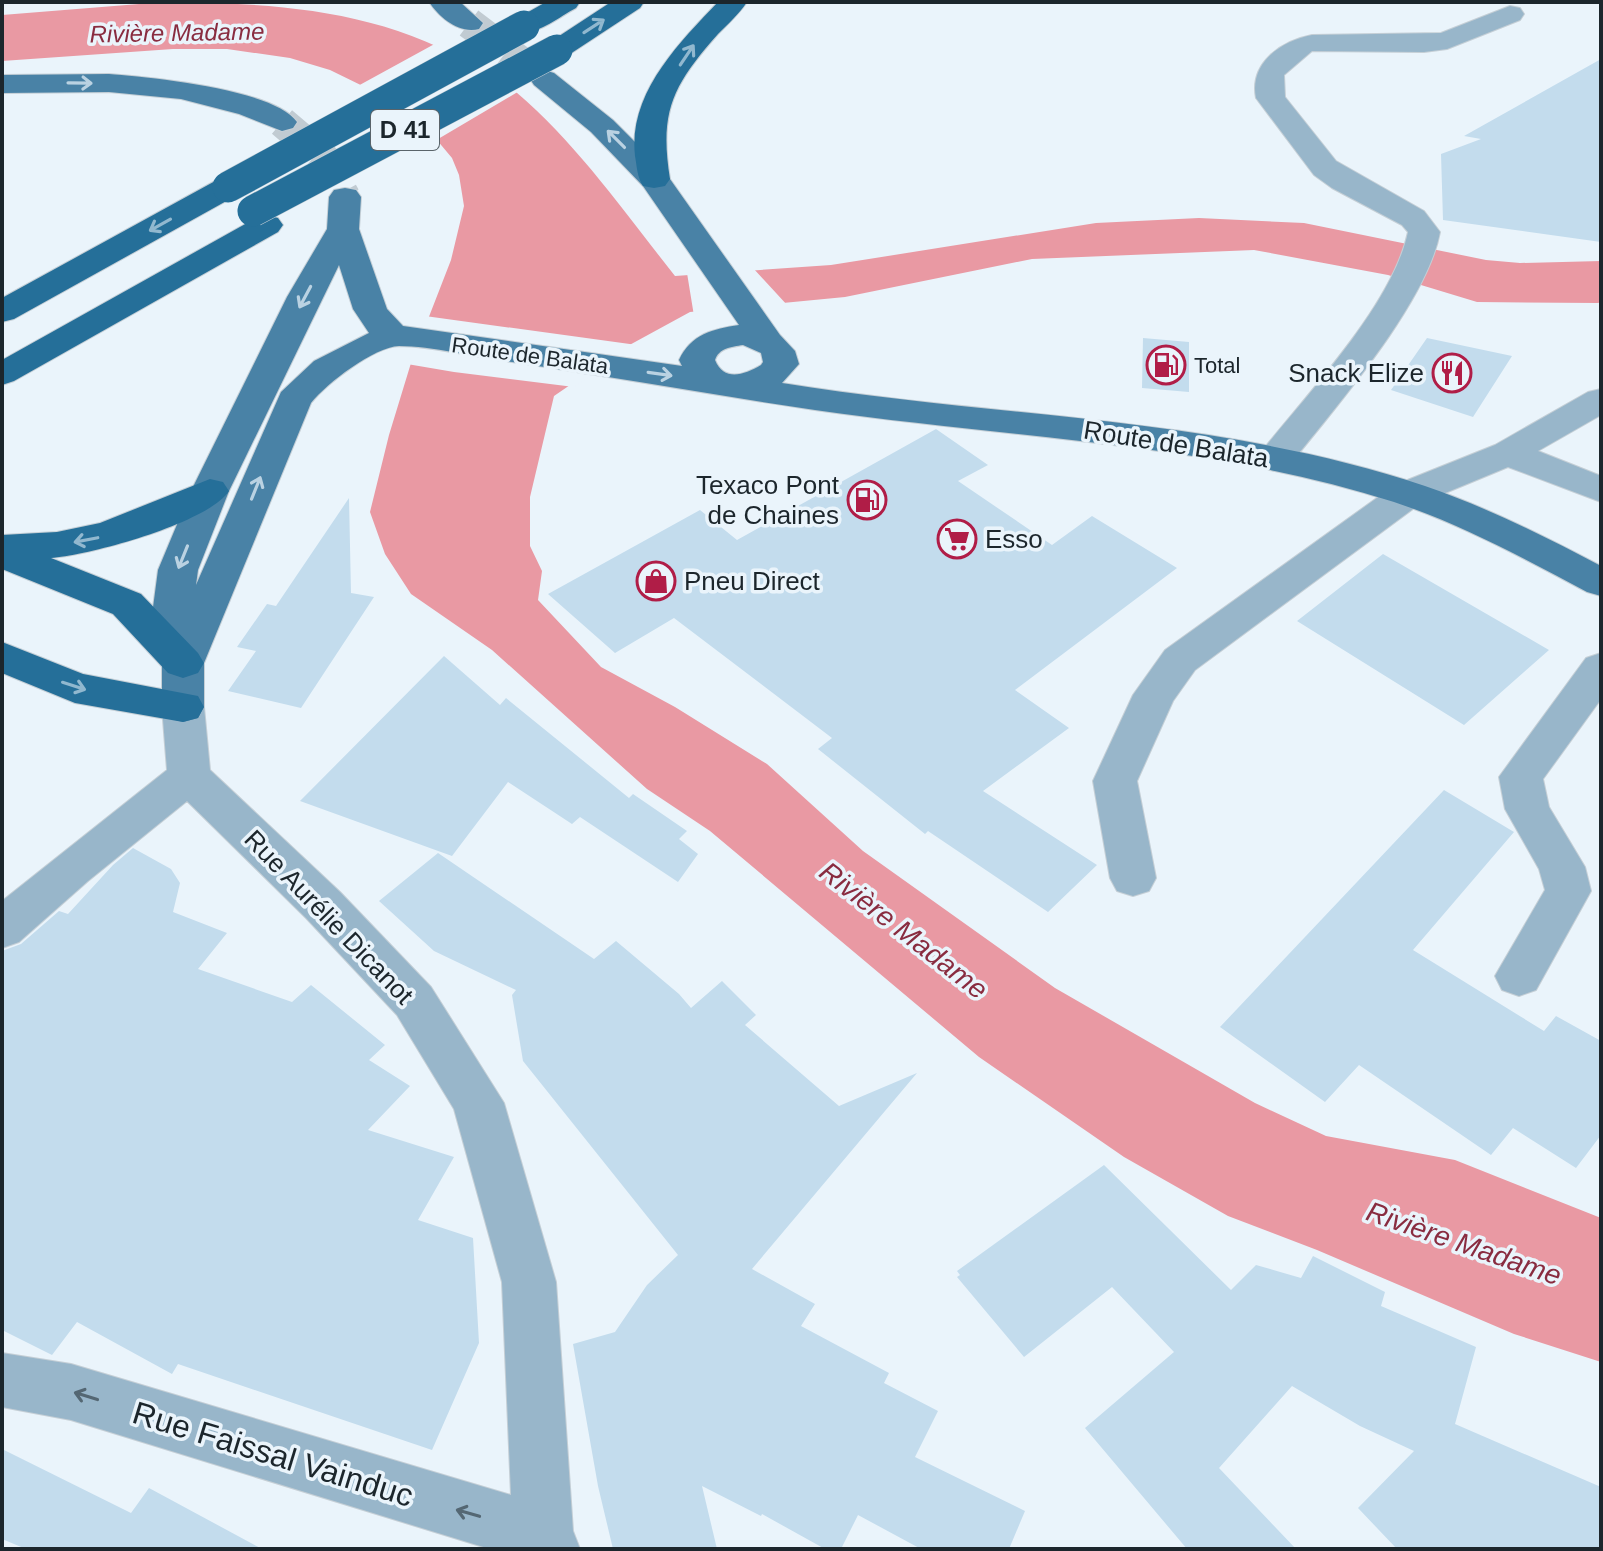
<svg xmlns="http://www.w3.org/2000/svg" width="1603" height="1551" font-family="Helvetica,sans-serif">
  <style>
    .water { fill: #e999a3 }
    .pier { fill: #eaf4fb }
    .building { fill: #c3dced }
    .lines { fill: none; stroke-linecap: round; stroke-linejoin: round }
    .major-tunnel { stroke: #c1cbd2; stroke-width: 31; stroke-dasharray: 31 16; stroke-linecap: butt }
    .minor-casing { stroke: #c5cfd6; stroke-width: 2 }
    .major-casing { stroke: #c5cfd6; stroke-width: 2 }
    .highway-casing { stroke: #c5cfd6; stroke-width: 2 }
    .minor { fill: #98b6ca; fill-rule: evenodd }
    .major { fill: #4982a6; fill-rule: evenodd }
    .highway { fill: #256f99; fill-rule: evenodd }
    .highway-bridge-casing { stroke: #c5cfd6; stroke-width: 32; stroke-linecap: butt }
    .highway-bridge { stroke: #256f99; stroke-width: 31 }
    .oneway { stroke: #91b8cf }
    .oneway2 { stroke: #bad2e2 }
    .oneway3 { stroke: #546773 }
    .labels { text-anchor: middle; stroke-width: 7; stroke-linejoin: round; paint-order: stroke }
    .far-street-label { font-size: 22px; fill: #1c262c; stroke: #eaf4fb }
    .far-poi-label { font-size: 22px; fill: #1c262c; stroke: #eaf4fb; text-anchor: start }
    .far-water-label { font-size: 24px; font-style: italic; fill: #892c40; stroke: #eaf4fb }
    .shield { fill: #eaf4fb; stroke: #5a646a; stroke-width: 2 }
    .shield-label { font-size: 24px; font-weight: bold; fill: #1c262c }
    .poi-label { font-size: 26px; fill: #1c262c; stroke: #eaf4fb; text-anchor: end }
    .street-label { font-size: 26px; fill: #1c262c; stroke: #eaf4fb }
    .water-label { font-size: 28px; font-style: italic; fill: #892c40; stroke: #eaf4fb }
    .near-street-label { font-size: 32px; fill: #1c262c; stroke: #eaf4fb }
  </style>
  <rect width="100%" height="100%" fill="#eaf4fb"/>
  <path class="water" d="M 164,2 C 277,3 382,9 480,69 C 492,77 506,83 516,92 C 578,145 625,213 675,276 L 831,265 L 1096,223 L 1199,218 L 1304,223 L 1486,260 L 1520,263 L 1601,261 L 1601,302 L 1598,303 L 1477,302 L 1388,275 L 1254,250 L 1032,259 L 845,297 L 690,312 L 624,348 L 554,396 L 530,497 L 530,546 L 542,571 L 538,600 L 601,667 L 675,707 L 767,764 L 863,851 L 1055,988 L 1255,1103 L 1326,1136 L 1455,1160 L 1601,1218 L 1601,1362 L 1514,1334 L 1317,1250 L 1228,1216 L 1124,1157 L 979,1057 L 710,831 L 647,789 L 492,650 L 411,594 L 385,554 L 370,512 L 389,435 L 411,363 L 451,260 L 464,206 L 459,175 L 452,158 L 421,121 L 375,92 L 330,70 L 290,58 L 227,49 L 173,49 L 2,61 L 2,15 Z"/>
  <path class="pier" d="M 440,41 L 487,66 L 521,90 L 433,142 L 419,124 L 356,87 Z
    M 753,268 L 788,306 L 694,316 L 687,273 Z
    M 425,316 L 637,345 L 574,387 L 454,372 L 407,364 Z"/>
  <path class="building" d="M 1601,59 L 1601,242 L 1443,220 L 1441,154 L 1481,139 L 1464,136 Z
    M 1143,338 L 1189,342 L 1189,392 L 1142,388 Z
    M 1427,338 L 1512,356 L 1473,417 L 1391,390 Z
    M 936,429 L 988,465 L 958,481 L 1052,545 L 1092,516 L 1177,568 L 1015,690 L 1069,728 L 983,791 L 1097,865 L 1048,912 L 928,831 L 925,834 L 818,749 L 832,738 L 674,618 L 615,653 L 548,594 L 700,510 L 737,540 Z
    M 349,498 L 351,593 L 374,597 L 301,708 L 228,691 L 256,651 L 237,647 L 267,604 L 276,606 Z
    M 1383,554 L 1549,650 L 1464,725 L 1297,621 Z
    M 444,656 L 500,705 L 506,698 L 629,798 L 633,794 L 687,831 L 679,839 L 698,854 L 678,882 L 580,817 L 572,824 L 508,782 L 452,856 L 300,801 Z
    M 1444,790 L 1514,832 L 1413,950 L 1544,1031 L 1556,1016 L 1601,1041 L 1601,1135 L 1576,1168 L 1513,1128 L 1491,1155 L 1359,1065 L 1325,1102 L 1220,1027 Z
    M 133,848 L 171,869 L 180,883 L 173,912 L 227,933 L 198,969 L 292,1002 L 311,985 L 385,1045 L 369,1060 L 410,1086 L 368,1130 L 454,1157 L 418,1220 L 473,1238 L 479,1343 L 432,1450 L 178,1364 L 172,1374 L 77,1322 L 52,1355 L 2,1330 L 2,951 L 21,944 L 59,911 L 68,914 L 113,865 Z
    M 438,853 L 594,959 L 616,941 L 679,994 L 691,1008 L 722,981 L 756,1015 L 745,1025 L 839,1106 L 917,1073 L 752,1269 L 815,1304 L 801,1326 L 889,1373 L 884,1383 L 938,1411 L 915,1457 L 1025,1511 L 1009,1549 L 921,1549 L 858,1515 L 841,1549 L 825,1549 L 762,1514 L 761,1516 L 702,1486 L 717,1549 L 613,1549 L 598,1486 L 573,1344 L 615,1332 L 647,1285 L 678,1255 L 523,1061 L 512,995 L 516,990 L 434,951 L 379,901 Z
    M 1104,1165 L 1231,1290 L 1256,1265 L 1301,1278 L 1313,1256 L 1385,1292 L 1381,1306 L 1476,1347 L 1455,1424 L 1601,1487 L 1601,1549 L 1397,1549 L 1358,1508 L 1414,1451 L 1360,1426 L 1292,1386 L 1219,1468 L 1296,1549 L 1187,1549 L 1085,1428 L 1174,1352 L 1112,1287 L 1024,1357 L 957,1277 L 960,1275 L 957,1271 Z
    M 2,1449 L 131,1513 L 149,1488 L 262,1549 L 26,1549 L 2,1539 Z"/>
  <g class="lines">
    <path class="major-tunnel" d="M 469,23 L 544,79
      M 282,122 L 323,157 L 345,197"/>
    <defs>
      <path id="minor" d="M 1510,6 L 1520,8 L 1524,14 L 1520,20 L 1447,49 L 1424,52 L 1312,51 L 1284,75 L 1285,97 L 1336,161 L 1424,211 L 1440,232 C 1427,303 1334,409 1288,467 L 1275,471 L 1262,467 L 1256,459 L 1262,451 C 1308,393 1393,304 1408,232 L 1402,225 L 1332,188 L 1314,175 L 1256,98 C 1249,63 1281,41 1312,35 L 1441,33 Z
        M 1601,389 L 1601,415 L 1538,451 L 1601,476 L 1601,502 L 1508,467 L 1421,503 L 1195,670 L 1173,701 L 1137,781 L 1156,878 L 1149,891 L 1133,896 L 1117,891 L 1110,878 L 1093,781 L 1133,695 L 1165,650 L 1395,485 L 1495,445 L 1588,392 Z
        M 1601,653 L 1601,699 L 1543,779 L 1549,807 L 1585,867 L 1591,891 L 1536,990 L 1519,996 L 1502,990 L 1495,976 L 1545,890 L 1539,869 L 1505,809 L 1499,777 L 1586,658 Z
        M 183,692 L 198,696 L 204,707 L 210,770 L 340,892 L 431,987 L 504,1103 L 556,1282 L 573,1531 L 580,1549 L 490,1549 L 71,1420 L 2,1407 L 2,1353 L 71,1364 L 511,1495 L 502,1282 L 454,1109 L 397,1015 L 306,918 L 187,801 L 88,881 L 19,942 L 2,948 L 2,901 L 167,770 L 162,707 L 168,696 Z"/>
      <path id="major" d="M 429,2 L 460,2 L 483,23 L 479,29 C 459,34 440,18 429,2 Z
        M 544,70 L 554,73 L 613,120 L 665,172 L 780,335 L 795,351 L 799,364 L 782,383 C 996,418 1217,416 1425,486 C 1486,507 1544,536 1601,566 L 1601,596 L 1587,592 C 1525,559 1461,524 1394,502 C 1206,442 1008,438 815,410 C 714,395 613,377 512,362 C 478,358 432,346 399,346 C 374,347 327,383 311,403 L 204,663 L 204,707 L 198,718 L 183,722 L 168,718 L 162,707 L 162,663 L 152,615 L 158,570 L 191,491 L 287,297 L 327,229 L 329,197 L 334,190 L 345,188 L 356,190 L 361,197 L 359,229 L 387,309 L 403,326 L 682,366 L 679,360 C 691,334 713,329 739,325 L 643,186 L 591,132 L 534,85 L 530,79 L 534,73 ZM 339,265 L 353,309 L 369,333 L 314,361 L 281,392 L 196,585 L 198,570 L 229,491 ZM 743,345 L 761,353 L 763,362 L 761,365 C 744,375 724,382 715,360 C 719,348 731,347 743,345 Z
        M 109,74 C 149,77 274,89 297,122 L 293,128 L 282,131 L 239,114 L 181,99 L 109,92 L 2,93 L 2,75 Z"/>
      <path id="highway" d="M 546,2 L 580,2 L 576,8 C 557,18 536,37 514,32 L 510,26 L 514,20 Z
        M 611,2 L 644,2 L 640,8 L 567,56 L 557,59 L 547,56 L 543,50 L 547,44 Z
        M 718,2 L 747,2 C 739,14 728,24 718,34 C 673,85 659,111 670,179 L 665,186 L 654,188 L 643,186 C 637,177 637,167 635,156 C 628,94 678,44 718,2 Z
        M 228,178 L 239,180 L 244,187 L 239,194 L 14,319 L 2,322 L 2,298 L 217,180 Z
        M 267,215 L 278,218 L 283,225 L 278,232 L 14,381 L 2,385 L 2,360 L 256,218 Z
        M 210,479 L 223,482 L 229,491 C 208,523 90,555 51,558 L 141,594 L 198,653 L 204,663 L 198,673 L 183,678 L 168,673 L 113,614 L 2,569 L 2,535 L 57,532 L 100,523 Z
        M 2,642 L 83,674 L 198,696 L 204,707 L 198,718 L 183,722 L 75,703 L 2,673 Z"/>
    </defs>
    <use href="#minor" class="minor-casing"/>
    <use href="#major" class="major-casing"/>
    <use href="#highway" class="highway-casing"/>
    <use href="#minor" class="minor"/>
    <use href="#major" class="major"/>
    <use href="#highway" class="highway"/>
    <defs>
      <path id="highway-bridge" d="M 228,187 L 524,26
        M 253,211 L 557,50"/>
    </defs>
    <use href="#highway-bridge" class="highway-bridge-casing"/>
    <use href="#highway-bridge" class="highway-bridge"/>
  </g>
  <defs><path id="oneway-shaft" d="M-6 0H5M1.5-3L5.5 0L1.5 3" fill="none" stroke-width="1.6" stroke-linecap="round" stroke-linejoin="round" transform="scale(2)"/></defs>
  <g class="oneway">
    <use href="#oneway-shaft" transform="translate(594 26) rotate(-33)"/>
    <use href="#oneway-shaft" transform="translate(687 55) rotate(-56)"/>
    <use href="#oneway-shaft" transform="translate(160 225) rotate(151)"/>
    <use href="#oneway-shaft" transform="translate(86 540) rotate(169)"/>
    <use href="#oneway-shaft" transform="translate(74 686) rotate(18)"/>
  </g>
  <g class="oneway2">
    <use href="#oneway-shaft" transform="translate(80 83) rotate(1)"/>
    <use href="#oneway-shaft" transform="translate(616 139) rotate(-135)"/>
    <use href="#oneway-shaft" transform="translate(305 297) rotate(118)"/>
    <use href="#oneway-shaft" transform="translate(660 374) rotate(8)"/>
    <use href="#oneway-shaft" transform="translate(256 488) rotate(-68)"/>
    <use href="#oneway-shaft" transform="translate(183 557) rotate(112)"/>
  </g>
  <g class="oneway3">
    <use href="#oneway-shaft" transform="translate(86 1396) rotate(-163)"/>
    <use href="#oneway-shaft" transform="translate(468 1513) rotate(-164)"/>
  </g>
  <defs>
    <symbol id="fuel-ring" viewBox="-11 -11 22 22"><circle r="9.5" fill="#eaf4fb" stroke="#b01d47" stroke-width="1.5"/><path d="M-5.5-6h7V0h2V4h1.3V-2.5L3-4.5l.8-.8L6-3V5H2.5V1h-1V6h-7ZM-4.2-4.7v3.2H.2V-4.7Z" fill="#b01d47"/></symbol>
    <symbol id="restaurant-ring" viewBox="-11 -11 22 22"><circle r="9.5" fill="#eaf4fb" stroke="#b01d47" stroke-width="1.5"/><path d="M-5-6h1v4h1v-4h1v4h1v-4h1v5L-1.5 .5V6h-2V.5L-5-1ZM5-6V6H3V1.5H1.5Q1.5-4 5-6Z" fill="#b01d47"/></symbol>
    <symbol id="supermarket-ring" viewBox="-11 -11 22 22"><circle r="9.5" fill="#eaf4fb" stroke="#b01d47" stroke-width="1.5"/><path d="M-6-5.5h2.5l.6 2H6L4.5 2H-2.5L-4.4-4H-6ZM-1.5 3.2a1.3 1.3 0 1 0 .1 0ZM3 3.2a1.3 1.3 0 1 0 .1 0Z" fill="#b01d47"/></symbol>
    <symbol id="shop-ring" viewBox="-11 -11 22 22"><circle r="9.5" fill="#eaf4fb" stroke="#b01d47" stroke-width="1.5"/><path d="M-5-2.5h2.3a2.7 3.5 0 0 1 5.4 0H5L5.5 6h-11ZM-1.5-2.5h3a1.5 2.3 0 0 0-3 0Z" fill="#b01d47"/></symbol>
  </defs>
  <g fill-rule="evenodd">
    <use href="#fuel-ring" x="1144" y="343" width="44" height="44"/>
    <use href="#restaurant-ring" x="1430" y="351" width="44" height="44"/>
    <use href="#fuel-ring" x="845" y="478" width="44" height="44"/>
    <use href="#supermarket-ring" x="935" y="517" width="44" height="44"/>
    <use href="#shop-ring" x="634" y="559" width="44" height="44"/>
  </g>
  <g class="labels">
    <g class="far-street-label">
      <text transform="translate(530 355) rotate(8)" y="8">Route de Balata</text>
    </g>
    <g class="far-poi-label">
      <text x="1194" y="373">Total</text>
    </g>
    <g class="far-water-label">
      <text transform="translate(177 33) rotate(-1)" y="8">Rivière Madame</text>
    </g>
    <rect class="shield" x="371" y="110" width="68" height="40" rx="6"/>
    <g class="shield-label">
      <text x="405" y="138">D 41</text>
    </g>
    <g class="poi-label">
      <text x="1424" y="382">Snack Elize</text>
      <text x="839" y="494">Texaco Pont<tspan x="839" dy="30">de Chaines</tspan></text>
      <text x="985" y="548" text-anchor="start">Esso</text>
      <text x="684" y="590" text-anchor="start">Pneu Direct</text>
    </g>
    <g class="street-label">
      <text transform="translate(1176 444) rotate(9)" y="9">Route de Balata</text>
      <text transform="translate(329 917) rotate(46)" y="9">Rue Aurélie Dicanot</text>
    </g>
    <g class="water-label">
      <text transform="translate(904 930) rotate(38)" y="10">Rivière Madame</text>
      <text transform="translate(1464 1243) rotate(19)" y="10">Rivière Madame</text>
    </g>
    <g class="near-street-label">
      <text transform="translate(273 1454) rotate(17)" y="11">Rue Faissal Vainduc</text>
    </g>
  </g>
  <rect width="1603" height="1551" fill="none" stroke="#1c262c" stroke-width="8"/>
</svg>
